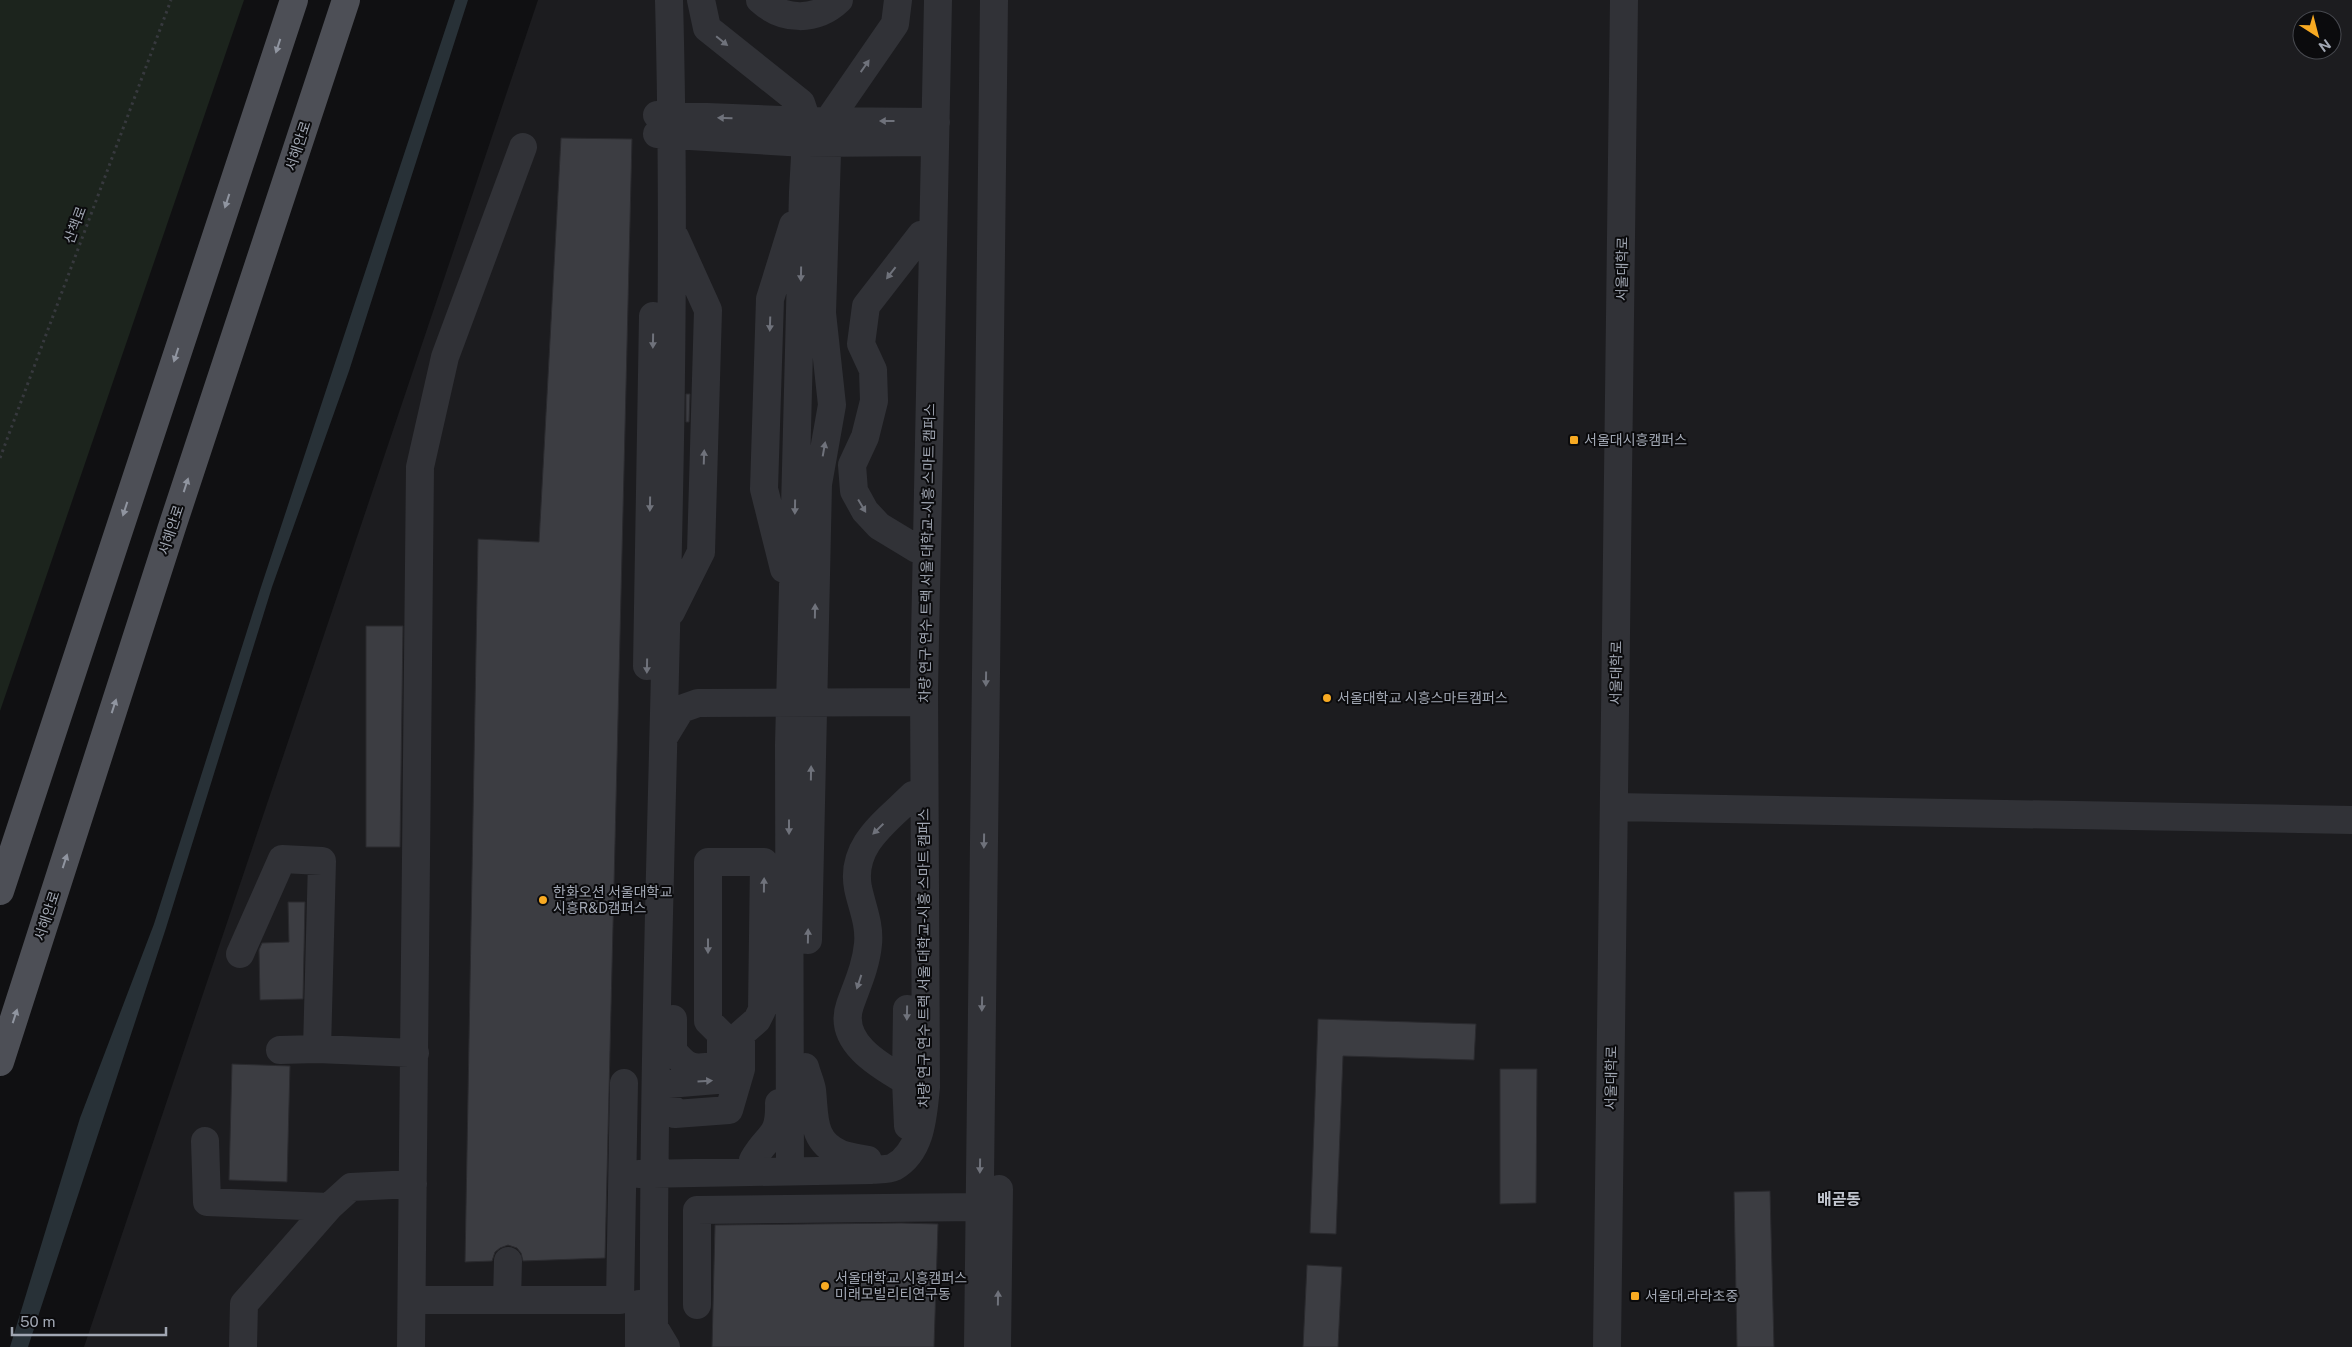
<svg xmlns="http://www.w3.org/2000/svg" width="2352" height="1347" font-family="'Public Sans','Noto Sans KR',sans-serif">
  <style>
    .built { fill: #1c1c1f; fill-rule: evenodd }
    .green { fill: #1c241d }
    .water { fill: #283137 }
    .building { fill: #3c3d42; stroke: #2a2a2e }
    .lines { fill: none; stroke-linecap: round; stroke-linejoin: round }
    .path { stroke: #37393e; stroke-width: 3; stroke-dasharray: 2.5 4; stroke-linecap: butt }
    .minor { stroke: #313237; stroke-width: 28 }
    .major { stroke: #4d4f56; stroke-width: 28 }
    .oneway { fill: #6f727b }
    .oneway2 { fill: #9095a0 }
    .poi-dot { fill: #f8aa22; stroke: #0b0b0d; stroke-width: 2 }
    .labels { text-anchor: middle; stroke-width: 4; stroke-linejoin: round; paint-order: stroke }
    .street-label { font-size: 14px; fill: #a1a7b3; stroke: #0b0b0d }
    .poi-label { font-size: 14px; fill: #a1a7b3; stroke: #0b0b0d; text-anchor: start }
    .quarter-label { font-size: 16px; font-weight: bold; fill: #c2c6cf; stroke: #0b0b0d }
  </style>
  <rect width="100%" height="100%" fill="#101012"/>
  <path class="built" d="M 538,0 L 2352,0 L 2352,1347 L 84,1347 ZM 2302,20 L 2332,20 L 2332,50 L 2302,50 Z"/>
  <path class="green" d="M 0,0 L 244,0 L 0,711 Z"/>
  <path class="water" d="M 455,0 L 468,0 L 349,371 L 272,587 L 166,928 L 28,1347 L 10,1347 L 80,1118 L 154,924 L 260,590 Z"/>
  <path class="building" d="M 561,138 L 632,139 L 605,1258 L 523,1261 L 521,1253 L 517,1248 L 508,1245 L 500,1248 L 495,1252 L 492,1261 L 465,1262 L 478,539 L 539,542 Z
    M 686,394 L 690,394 L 689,422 L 686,422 Z
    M 366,626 L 403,626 L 400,847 L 366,847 Z
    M 288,902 L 305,902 L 303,999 L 260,1000 L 259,950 L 262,943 L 289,942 Z
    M 1318,1019 L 1476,1024 L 1474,1060 L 1343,1056 L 1336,1234 L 1310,1233 Z
    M 232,1064 L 290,1066 L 287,1182 L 229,1180 Z
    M 1500,1069 L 1537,1069 L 1536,1203 L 1500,1204 Z
    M 1770,1191 L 1774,1347 L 1737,1347 L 1734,1192 Z
    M 901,1223 L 938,1224 L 934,1347 L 712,1347 L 715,1225 Z
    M 1307,1265 L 1342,1267 L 1338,1347 L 1303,1347 Z"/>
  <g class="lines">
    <path class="path" d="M 0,458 L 171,0"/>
    <path class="minor" d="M 701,0 L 707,28 L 801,103 L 807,121 L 803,192 L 789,745 L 790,1171
      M 760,0 C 783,21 816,22 839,0
      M 657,115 L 807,121 L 936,122
      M 657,134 L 805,143 L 935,142
      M 917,549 L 879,526 L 865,511 L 854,491 L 852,465 L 865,437 L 874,401 L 873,370 L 861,344 L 866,306 L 921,235
      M 784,569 L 764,489 L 770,299 L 793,225
      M 671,612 L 701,552 L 708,310 L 675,237
      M 647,666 L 653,316
      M 664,737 L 681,709 L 698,703 L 924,702
      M 1614,807 L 2352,820
      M 808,940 L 818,484 L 832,405 L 822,313 L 828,121 L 895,24 L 898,0
      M 240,954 L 282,859 L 322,861 L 317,1049 L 415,1053
      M 907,1009 L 906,1081 L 908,1126
      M 673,1019 L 673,1051 C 688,1069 692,1069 715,1066 L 721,1059 L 721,1034 L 708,1021 L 708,862 L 764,862 L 762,1010 L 757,1020 L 741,1034 L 741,1069 L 729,1079 L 656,1085 L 675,1114 L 729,1110 L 741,1069
      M 280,1050 L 317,1049
      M 805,1067 C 807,1075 811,1083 812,1090 C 815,1116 811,1142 841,1154 C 849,1157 859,1158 868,1160
      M 906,1081 C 880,1066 837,1042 850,1005 C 857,985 866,966 868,944 C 870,924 862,907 858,888 C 850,845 886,822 913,795
      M 205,1141 L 207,1202 L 329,1207 L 351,1187 L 413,1184
      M 753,1160 C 768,1133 780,1139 779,1103
      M 639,1174 L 871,1170 C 877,1169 888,1170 894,1167 C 922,1151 923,1115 926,1087 L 924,688 L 938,0
      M 412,1300 L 620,1300 L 624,1083
      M 507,1300 L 508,1261
      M 697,1305 L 697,1210 L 979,1207
      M 243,1347 L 244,1304 L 329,1207
      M 411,1347 L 420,467 L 445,357 L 523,147
      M 639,1347 L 639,1304
      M 666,1347 L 654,1327 C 652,885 681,443 669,0
      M 978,1347 L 994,0
      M 997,1347 L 999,1189
      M 1607,1347 L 1624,0"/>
    <path class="major" d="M 0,891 L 294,0
      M 0,1062 L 173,524 L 346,0"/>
  </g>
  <defs><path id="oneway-solid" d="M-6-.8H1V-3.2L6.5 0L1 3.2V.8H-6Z" transform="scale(1.25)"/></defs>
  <g class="oneway">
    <use href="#oneway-solid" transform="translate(722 41) rotate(39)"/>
    <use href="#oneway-solid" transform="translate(865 66) rotate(-55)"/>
    <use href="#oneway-solid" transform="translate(725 118) rotate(-178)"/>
    <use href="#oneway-solid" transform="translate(887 121) rotate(-180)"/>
    <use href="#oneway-solid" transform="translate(891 273) rotate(128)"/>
    <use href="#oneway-solid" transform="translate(801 274) rotate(91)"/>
    <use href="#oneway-solid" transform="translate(770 324) rotate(92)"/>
    <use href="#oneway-solid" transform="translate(653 341) rotate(91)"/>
    <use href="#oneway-solid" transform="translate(824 449) rotate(-80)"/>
    <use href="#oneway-solid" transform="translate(704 457) rotate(-88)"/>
    <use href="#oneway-solid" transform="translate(650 504) rotate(91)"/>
    <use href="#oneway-solid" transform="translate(862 506) rotate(59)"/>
    <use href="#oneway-solid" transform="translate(795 507) rotate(91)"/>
    <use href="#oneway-solid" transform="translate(815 611) rotate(-89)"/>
    <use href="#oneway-solid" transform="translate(647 666) rotate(91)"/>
    <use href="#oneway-solid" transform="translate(986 679) rotate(91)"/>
    <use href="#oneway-solid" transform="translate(811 773) rotate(-89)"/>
    <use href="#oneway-solid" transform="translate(789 827) rotate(90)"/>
    <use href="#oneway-solid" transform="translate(878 829) rotate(136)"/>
    <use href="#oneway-solid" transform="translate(984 841) rotate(91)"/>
    <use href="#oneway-solid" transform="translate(764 885) rotate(-89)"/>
    <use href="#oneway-solid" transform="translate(808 936) rotate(-89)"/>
    <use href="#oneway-solid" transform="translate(708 946) rotate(90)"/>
    <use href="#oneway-solid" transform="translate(859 982) rotate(108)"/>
    <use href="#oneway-solid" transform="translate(982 1004) rotate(91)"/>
    <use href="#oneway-solid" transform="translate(907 1013) rotate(91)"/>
    <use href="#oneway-solid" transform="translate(705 1081) rotate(-4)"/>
    <use href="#oneway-solid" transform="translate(980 1166) rotate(91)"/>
    <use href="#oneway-solid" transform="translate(998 1298) rotate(-89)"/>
  </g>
  <g class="oneway2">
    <use href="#oneway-solid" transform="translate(278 46) rotate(108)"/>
    <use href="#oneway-solid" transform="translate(227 201) rotate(108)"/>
    <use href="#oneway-solid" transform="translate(176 355) rotate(108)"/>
    <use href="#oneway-solid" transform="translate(186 485) rotate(-72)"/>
    <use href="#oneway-solid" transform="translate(125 509) rotate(108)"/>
    <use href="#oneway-solid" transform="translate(114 706) rotate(-72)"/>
    <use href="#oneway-solid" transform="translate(65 861) rotate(-72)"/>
    <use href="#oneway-solid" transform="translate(15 1016) rotate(-72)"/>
  </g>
  <g class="poi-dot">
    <rect x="1569" y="435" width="10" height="10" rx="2.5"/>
    <circle cx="1327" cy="698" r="5"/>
    <circle cx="543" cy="900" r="5"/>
    <circle cx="825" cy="1286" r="5"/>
    <rect x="1630" y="1291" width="10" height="10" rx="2.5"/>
  </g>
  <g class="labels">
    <g class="street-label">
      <text transform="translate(298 146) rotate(-72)" y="5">서해안로</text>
      <text transform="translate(75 225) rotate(-70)" y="5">산책로</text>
      <text transform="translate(1622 269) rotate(-89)" y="5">서울대학로</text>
      <text transform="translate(171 530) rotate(-72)" y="5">서해안로</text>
      <text transform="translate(927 553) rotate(-89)" y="5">차량 연구 연수 트랙 서울 대학교-시흥 스마트 캠퍼스</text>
      <text transform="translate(1616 673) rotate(-89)" y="5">서울대학로</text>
      <text transform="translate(47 916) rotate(-72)" y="5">서해안로</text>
      <text transform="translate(924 958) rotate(-90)" y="5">차량 연구 연수 트랙 서울 대학교-시흥 스마트 캠퍼스</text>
      <text transform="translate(1611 1078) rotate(-89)" y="5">서울대학로</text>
    </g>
    <g class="poi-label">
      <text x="1584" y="445">서울대시흥캠퍼스</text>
      <text x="1337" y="703">서울대학교 시흥스마트캠퍼스</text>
      <text x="553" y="897">한화오션 서울대학교<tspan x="553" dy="16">시흥R&amp;D캠퍼스</tspan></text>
      <text x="835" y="1283">서울대학교 시흥캠퍼스<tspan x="835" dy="16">미래모빌리티연구동</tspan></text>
      <text x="1645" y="1301">서울대.라라초중</text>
    </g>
    <g class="quarter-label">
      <text x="1839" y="1205">배곧동</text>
    </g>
  </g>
  <g transform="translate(2317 35) rotate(144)"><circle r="24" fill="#0b0b0d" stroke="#47494f"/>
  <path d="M0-4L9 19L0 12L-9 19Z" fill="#f8aa22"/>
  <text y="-8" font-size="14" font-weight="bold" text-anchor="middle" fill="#a1a7b3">N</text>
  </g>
  <path d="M12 1327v8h154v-8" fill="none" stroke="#a1a7b3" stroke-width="2.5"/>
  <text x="20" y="1327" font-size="15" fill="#a1a7b3" stroke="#0b0b0d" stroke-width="4" paint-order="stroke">50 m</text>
</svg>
